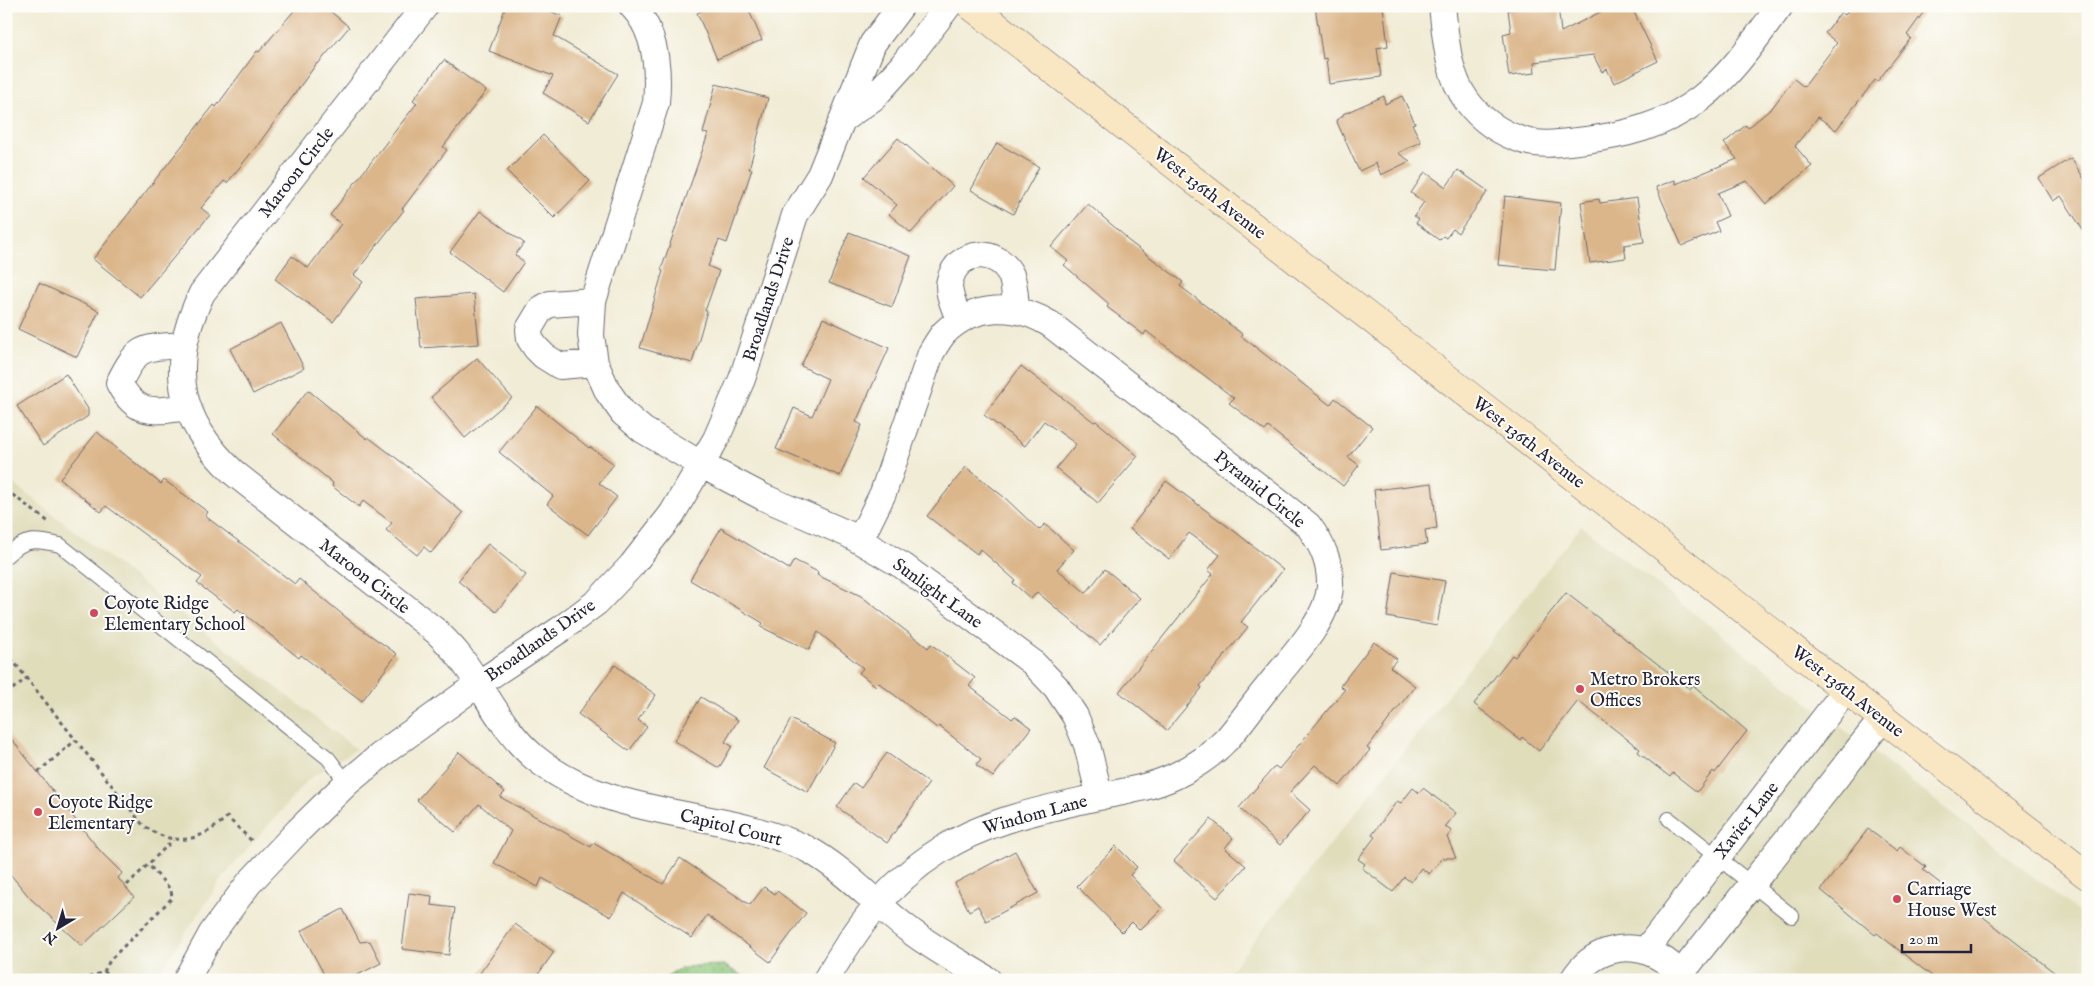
<svg xmlns="http://www.w3.org/2000/svg" width="2094" height="986" font-family="'IM FELL English',serif">
  <style>
    .built { fill: #e0ddbb }
    .park { fill: url(#park-dots); stroke: #56735a }
    .building { fill: #dbb68a }
    .lines { fill: none; stroke-linecap: round; stroke-linejoin: round }
    .lane-casing { stroke: #6a6971; stroke-width: 16 }
    .street-casing { stroke: #6a6971; stroke-width: 28 }
    .secondary-casing { stroke: #6a6971; stroke-width: 29 }
    .path { stroke: #6a6971; stroke-width: 3; stroke-dasharray: 4 4; stroke-linecap: butt }
    .lane { stroke: #fff; stroke-width: 14 }
    .street { stroke: #fff; stroke-width: 26 }
    .secondary { stroke: #f9e7c3; stroke-width: 28 }
    .poi-dot { fill: #d1495b; stroke: #fdfcf7; stroke-width: 2 }
    .labels { text-anchor: middle; stroke-width: 4; stroke-linejoin: round; paint-order: stroke }
    .street-label { font-size: 18px; fill: #22223b; stroke: #fdfcf7 }
    .poi-label { font-size: 18px; fill: #22223b; stroke: #fdfcf7; text-anchor: start }
  </style>
  <defs>
    <pattern id="park-dots" width="8" height="8" patternUnits="userSpaceOnUse" patternTransform="scale(1.25)"><rect width="8" height="8" fill="#8bc479"/><path d="M2 2h.1M6 6h.1" fill="none" stroke="#719f64" stroke-width="1.8" stroke-linecap="round"/></pattern>
  </defs>
  <rect width="100%" height="100%" fill="#fdfcf7"/>
  <filter id="ink" filterUnits="userSpaceOnUse"><feTurbulence type="fractalNoise" baseFrequency=".02" numOctaves="2"/><feDisplacementMap in="SourceGraphic" scale="10" xChannelSelector="R" yChannelSelector="G"/><feConvolveMatrix kernelMatrix="1 2 1 2 8 2 1 2 1" color-interpolation-filters="sRGB"/></filter>
  <filter id="wash" filterUnits="userSpaceOnUse"><feTurbulence type="fractalNoise" baseFrequency=".0096" numOctaves="4" result="noise"/><feDisplacementMap in="SourceGraphic" scale="20" xChannelSelector="R" yChannelSelector="G"/><feGaussianBlur stdDeviation="1.12" result="paint"/><feColorMatrix in="noise" values="0 0 0 0 0 0 0 0 0 0 0 0 0 0 0 0 0 1.4 0 .05"/><feComposite in="paint" operator="in"/></filter>
  <g filter="url(#wash)">
    <rect width="100%" height="100%" fill="#f1ecd6"/>
    <path class="built" d="M 6,478 L 356,749 L 309,779 L 223,877 L 154,980 L 6,980 Z
      M 1581,526 L 2088,919 L 2088,972 L 2082,980 L 1223,980 Z"/>
    <path class="park" d="M 724,965 L 749,980 L 665,980 C 675,963 706,966 724,965 Z"/>
    <g id="blocks">
      <path class="building" d="M 298,6 L 324,6 L 349,27 L 318,64 L 317,63 L 260,142 L 227,183 L 224,181 L 201,208 L 210,215 L 140,297 L 93,259 L 214,105 L 216,107 L 257,51 L 259,52 Z
        M 506,6 L 537,6 L 562,16 L 554,36 L 618,74 L 589,121 L 543,93 L 553,76 L 489,51 Z
        M 712,6 L 747,6 L 762,40 L 717,59 L 697,13 Z
        M 1315,6 L 1383,6 L 1388,46 L 1377,48 L 1381,77 L 1329,84 L 1326,58 L 1323,59 Z
        M 1542,6 L 1558,6 L 1561,32 L 1612,6 L 1631,6 L 1658,61 L 1614,83 L 1607,69 L 1602,72 L 1593,55 L 1534,62 L 1535,73 L 1509,76 L 1503,34 L 1511,32 L 1508,10 Z
        M 1852,6 L 1928,6 L 1907,35 L 1911,38 L 1877,82 L 1875,80 L 1836,130 L 1818,117 L 1795,146 L 1812,166 L 1766,204 L 1747,181 L 1718,193 L 1728,216 L 1715,222 L 1719,231 L 1682,246 L 1656,187 L 1675,180 L 1676,184 L 1737,159 L 1724,143 L 1746,125 L 1748,128 L 1772,108 L 1794,79 L 1804,87 L 1837,43 L 1825,33 L 1841,12 L 1845,15 Z
        M 444,60 L 486,91 L 443,147 L 447,150 L 402,209 L 404,210 L 354,275 L 363,282 L 333,322 L 275,279 L 292,256 L 308,268 L 341,224 L 330,215 L 417,103 L 413,100 Z
        M 716,84 L 768,98 L 749,169 L 752,169 L 727,243 L 719,240 L 708,266 L 719,271 L 705,311 L 707,311 L 692,363 L 640,348 L 663,271 L 661,270 L 708,134 L 703,133 Z
        M 1384,96 L 1385,104 L 1402,96 L 1415,123 L 1412,124 L 1421,142 L 1398,153 L 1410,161 L 1381,175 L 1376,163 L 1359,171 L 1336,120 L 1343,116 L 1343,114 Z
        M 543,135 L 590,181 L 554,218 L 507,171 Z
        M 898,138 L 953,186 L 911,233 L 889,214 L 897,205 L 864,177 Z
        M 997,143 L 1039,167 L 1013,214 L 971,190 Z
        M 2071,158 L 2088,185 L 2088,238 L 2061,196 L 2053,201 L 2039,178 Z
        M 1458,170 L 1488,191 L 1458,233 L 1453,229 L 1446,238 L 1443,236 L 1439,240 L 1416,223 L 1419,219 L 1414,216 L 1424,202 L 1411,193 L 1425,172 L 1446,187 Z
        M 1505,196 L 1561,203 L 1555,270 L 1498,265 Z
        M 1637,198 L 1644,242 L 1624,245 L 1626,258 L 1590,263 L 1581,202 L 1599,199 L 1600,203 Z
        M 1088,204 L 1127,238 L 1126,239 L 1183,282 L 1180,286 L 1242,334 L 1241,336 L 1330,405 L 1335,398 L 1372,427 L 1348,457 L 1359,465 L 1343,486 L 1268,427 L 1265,431 L 1229,403 L 1234,398 L 1146,331 L 1144,335 L 1107,307 L 1109,304 L 1064,265 L 1068,261 L 1051,247 Z
        M 480,211 L 524,243 L 515,255 L 524,262 L 503,292 L 450,252 Z
        M 849,232 L 911,256 L 892,307 L 829,283 Z
        M 39,283 L 99,311 L 77,357 L 18,329 Z
        M 474,294 L 479,344 L 421,348 L 416,299 Z
        M 823,318 L 889,348 L 856,422 L 862,425 L 840,476 L 776,449 L 794,408 L 812,416 L 828,379 L 801,366 Z
        M 281,323 L 304,368 L 253,394 L 230,349 Z
        M 477,358 L 512,398 L 465,438 L 431,397 Z
        M 1021,366 L 1094,422 L 1096,421 L 1138,456 L 1098,503 L 1056,468 L 1076,444 L 1044,421 L 1025,446 L 984,415 Z
        M 66,374 L 88,409 L 88,416 L 43,446 L 17,406 Z
        M 308,390 L 367,439 L 368,437 L 412,470 L 463,513 L 431,553 L 424,547 L 417,555 L 386,530 L 392,523 L 363,501 L 359,507 L 332,486 L 333,483 L 273,434 Z
        M 537,406 L 589,448 L 590,447 L 614,464 L 599,483 L 617,497 L 588,535 L 547,504 L 553,496 L 499,452 Z
        M 97,432 L 161,484 L 164,480 L 208,512 L 205,516 L 295,584 L 299,579 L 353,623 L 397,654 L 362,701 L 301,655 L 299,658 L 238,609 L 235,612 L 197,583 L 202,577 L 106,506 L 101,512 L 60,479 Z
        M 966,467 L 1004,497 L 1039,530 L 1045,524 L 1074,550 L 1057,569 L 1086,593 L 1105,569 L 1140,598 L 1100,645 L 1037,592 L 1031,599 L 1013,583 L 1015,580 L 980,549 L 977,554 L 927,516 Z
        M 1166,481 L 1238,534 L 1283,570 L 1241,622 L 1248,627 L 1200,686 L 1202,688 L 1167,730 L 1119,692 L 1213,574 L 1208,570 L 1220,555 L 1189,533 L 1169,559 L 1130,529 Z
        M 1432,483 L 1437,528 L 1425,530 L 1427,544 L 1381,550 L 1374,490 Z
        M 721,528 L 789,569 L 794,560 L 818,572 L 817,575 L 861,596 L 928,648 L 931,644 L 975,678 L 969,686 L 1012,719 L 1015,716 L 1031,728 L 993,777 L 976,765 L 981,759 L 939,726 L 937,728 L 879,683 L 876,686 L 859,673 L 863,668 L 818,632 L 809,650 L 761,627 L 763,623 L 690,580 Z
        M 488,544 L 526,575 L 496,612 L 458,581 Z
        M 1394,572 L 1445,581 L 1437,626 L 1387,617 Z
        M 1566,593 L 1690,689 L 1693,685 L 1747,731 L 1715,773 L 1713,771 L 1697,792 L 1673,773 L 1670,777 L 1638,752 L 1640,749 L 1578,701 L 1539,751 L 1522,737 L 1520,740 L 1474,704 L 1512,655 L 1515,657 Z
        M 1374,642 L 1397,659 L 1390,667 L 1415,686 L 1367,748 L 1370,750 L 1340,786 L 1315,765 L 1290,792 L 1310,810 L 1280,845 L 1239,808 L 1275,766 L 1279,769 L 1345,689 L 1340,686 Z
        M 615,665 L 656,695 L 638,720 L 647,727 L 629,751 L 578,714 Z
        M 701,697 L 738,720 L 725,742 L 732,746 L 719,768 L 674,741 Z
        M 791,719 L 835,743 L 808,792 L 764,768 Z
        M 6,732 L 101,852 L 122,873 L 118,878 L 134,897 L 82,946 L 30,898 L 6,869 Z
        M 459,752 L 505,792 L 500,797 L 591,847 L 593,843 L 663,884 L 680,858 L 750,905 L 764,887 L 775,894 L 777,891 L 806,913 L 770,962 L 707,915 L 692,938 L 624,893 L 611,917 L 542,878 L 538,887 L 494,863 L 511,831 L 479,804 L 455,832 L 417,800 Z
        M 887,753 L 929,783 L 887,843 L 837,807 L 854,783 L 861,788 Z
        M 1413,788 L 1419,793 L 1423,788 L 1456,813 L 1445,827 L 1452,831 L 1447,837 L 1456,858 L 1442,858 L 1429,874 L 1421,868 L 1411,882 L 1404,877 L 1393,892 L 1362,868 L 1365,864 L 1358,859 L 1375,837 L 1372,835 L 1397,801 L 1401,803 Z
        M 1211,819 L 1233,838 L 1225,848 L 1246,866 L 1217,898 L 1174,861 Z
        M 1868,829 L 1897,851 L 1900,847 L 1926,867 L 1923,870 L 2064,980 L 1937,980 L 1877,933 L 1875,935 L 1821,890 Z
        M 1116,846 L 1137,867 L 1130,875 L 1162,908 L 1140,930 L 1132,922 L 1122,932 L 1077,886 Z
        M 1015,851 L 1038,893 L 986,921 L 978,906 L 969,911 L 955,883 Z
        M 409,893 L 432,896 L 431,905 L 455,908 L 449,955 L 402,949 Z
        M 343,909 L 360,942 L 370,941 L 381,963 L 348,980 L 327,980 L 301,931 Z
        M 515,924 L 554,952 L 534,980 L 475,980 Z"/>
    </g>
  </g>
  <g filter="url(#ink)">
    <use href="#blocks" fill-opacity="0" stroke="#6a6971" stroke-width="1"/>
    <g class="lines">
      <defs>
        <path id="lane" d="M 6,556 C 25,538 35,539 60,545 L 328,758 L 347,783
          M 1669,819 L 1792,916"/>
        <path id="street" d="M 425,6 L 202,293 C 168,364 176,419 234,473 L 437,632 C 445,640 453,648 460,657 C 485,690 502,730 534,757 C 613,822 720,807 807,849 C 842,867 876,905 908,929 C 932,948 961,963 988,980
          M 632,6 C 656,31 659,70 656,103 L 593,301 L 591,335 L 595,363 L 608,392 L 623,413 L 643,430 L 702,465 L 763,497 L 848,534 L 903,566 L 1032,662 L 1056,687 L 1075,716 L 1087,745 L 1100,797
          M 1442,6 C 1446,38 1447,74 1467,101 C 1481,120 1502,134 1525,141 C 1543,146 1560,143 1578,141 C 1622,136 1665,126 1701,98 C 1733,73 1756,38 1780,6
          M 843,119 L 873,98 L 902,66 L 948,6
          M 593,301 L 550,304 L 541,309 L 529,329 L 530,339 L 536,348 L 544,356 L 560,366 L 595,363
          M 959,321 C 956,309 946,292 950,280 C 958,249 997,247 1011,275 C 1015,285 1015,298 1016,309
          M 183,345 C 142,348 138,345 119,383 C 137,418 156,411 188,407
          M 1646,950 L 1846,690
          M 1680,975 L 1883,718
          M 186,980 L 212,933 L 249,883 L 299,830 L 347,783 L 387,750 L 478,684 L 561,629 L 597,602 L 632,565 L 672,514 L 716,439 L 742,379 L 795,215 L 820,175 L 873,43 L 901,6
          M 826,980 C 856,928 887,884 939,851 C 988,819 1046,809 1102,796 C 1127,791 1152,787 1175,776 C 1194,767 1213,754 1227,739 C 1241,723 1253,705 1267,688 C 1288,661 1327,623 1330,587 C 1331,563 1322,544 1308,525 L 1050,324 C 1016,303 974,303 944,333 C 939,339 935,346 931,353 L 883,493 L 860,540
          M 1573,980 C 1591,950 1626,940 1657,956 C 1667,961 1677,970 1682,980"/>
        <path id="secondary" d="M 971,6 L 1846,690 L 2088,876"/>
      </defs>
      <use href="#lane" class="lane-casing"/>
      <use href="#street" class="street-casing"/>
      <use href="#secondary" class="secondary-casing"/>
      <path class="path" d="M 6,490 L 50,523
        M 6,652 L 143,825 C 174,848 200,842 227,817 L 254,843
        M 6,694 L 27,678
        M 38,772 L 76,740
        M 127,885 L 173,840
        M 104,972 L 110,960 L 172,898 L 171,890 L 148,864
        M 81,980 L 104,972 L 119,980"/>
      <use href="#lane" class="lane"/>
      <use href="#street" class="street"/>
      <use href="#secondary" class="secondary"/>
    </g>
  </g>
  <g class="poi-dot">
    <circle cx="94" cy="613" r="5"/>
    <circle cx="1580" cy="689" r="5"/>
    <circle cx="38" cy="812" r="5"/>
    <circle cx="1897" cy="899" r="5"/>
  </g>
  <g class="labels">
    <g class="street-label">
      <text transform="translate(296 172) rotate(-52)" y="6">Maroon Circle</text>
      <text transform="translate(1210 193) rotate(38)" y="6">West 136th Avenue</text>
      <text transform="translate(768 299) rotate(-72)" y="6">Broadlands Drive</text>
      <text transform="translate(1529 442) rotate(38)" y="6">West 136th Avenue</text>
      <text transform="translate(1260 489) rotate(39)" y="6">Pyramid Circle</text>
      <text transform="translate(365 576) rotate(38)" y="6">Maroon Circle</text>
      <text transform="translate(938 593) rotate(36)" y="6">Sunlight Lane</text>
      <text transform="translate(540 640) rotate(-35)" y="6">Broadlands Drive</text>
      <text transform="translate(1848 691) rotate(38)" y="6">West 136th Avenue</text>
      <text transform="translate(1035 814) rotate(-15)" y="6">Windom Lane</text>
      <text transform="translate(1746 820) rotate(-52)" y="6">Xavier Lane</text>
      <text transform="translate(731 827) rotate(14)" y="6">Capitol Court</text>
    </g>
    <g class="poi-label">
      <text x="104" y="609">Coyote Ridge<tspan x="104" dy="21">Elementary School</tspan></text>
      <text x="1590" y="685">Metro Brokers<tspan x="1590" dy="21">Offices</tspan></text>
      <text x="48" y="808">Coyote Ridge<tspan x="48" dy="21">Elementary</tspan></text>
      <text x="1907" y="895">Carriage<tspan x="1907" dy="21">House West</tspan></text>
    </g>
  </g>
  <rect width="2094" height="986" fill="none" stroke="#fdfcf7" stroke-width="25"/>
  <g transform="translate(58 928) rotate(218)" stroke="#fdfcf7" stroke-width="4" paint-order="stroke">
  <path d="M0-4L9 19L0 12L-9 19Z" fill="#22223b"/>
  <text y="-8" font-size="14" font-weight="bold" text-anchor="middle" fill="#22223b">N</text>
  </g>
  <path d="M1902 944v8h69v-8" fill="none" stroke="#22223b" stroke-width="2.5"/>
  <text x="1909" y="944" font-size="15" fill="#22223b" stroke="#fdfcf7" stroke-width="4" paint-order="stroke">20 m</text>
</svg>
